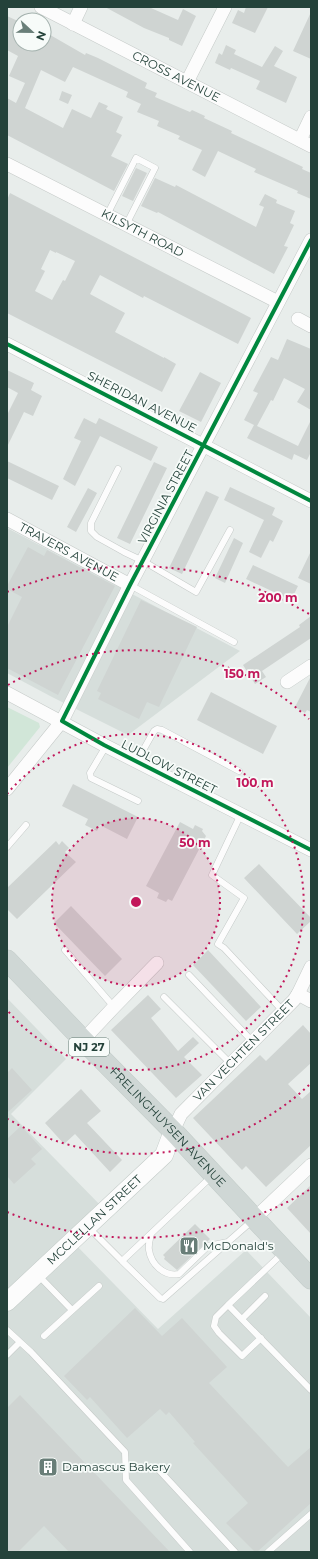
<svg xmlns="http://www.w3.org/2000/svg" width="318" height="1559" font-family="Montserrat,sans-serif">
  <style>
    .built { fill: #d6dedb }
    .green { fill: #d1e6d8 }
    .building { fill: #cfd4d2; fill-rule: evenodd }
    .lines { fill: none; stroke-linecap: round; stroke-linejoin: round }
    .service-casing { stroke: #c5cac8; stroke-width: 7 }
    .minor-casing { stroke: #c5cac8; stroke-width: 14 }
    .secondary-casing { stroke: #c3cbc8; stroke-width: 19 }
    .primary-casing { stroke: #c3ccc9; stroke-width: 21 }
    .service { stroke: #fcfcfc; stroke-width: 6 }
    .minor { stroke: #fcfcfc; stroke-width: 13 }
    .secondary { stroke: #fcfcfc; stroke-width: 18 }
    .primary { stroke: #cfd7d5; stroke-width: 20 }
    .cycleway-casing { stroke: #f7fbf9; stroke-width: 6 }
    .cycleway { stroke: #00873e; stroke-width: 4 }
    .ring { fill: none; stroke: #c2185b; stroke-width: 2; stroke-dasharray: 2 4 }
    .labels { text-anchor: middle; stroke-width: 3.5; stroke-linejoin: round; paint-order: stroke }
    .shield { fill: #f7fbf9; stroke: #637a73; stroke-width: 1 }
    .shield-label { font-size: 11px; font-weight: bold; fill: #24423a }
    .street-label { font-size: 12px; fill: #24423a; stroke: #f7fbf9 }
    .poi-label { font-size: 12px; fill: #24423a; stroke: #f7fbf9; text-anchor: start }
    .centre { fill: #c2185b; stroke: #f7fbf9; stroke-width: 2 }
    .ring-label { font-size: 12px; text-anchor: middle; font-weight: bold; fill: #c2185b; stroke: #f7fbf9; stroke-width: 3.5; stroke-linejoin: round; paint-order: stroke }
  </style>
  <rect width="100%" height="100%" fill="#e8edeb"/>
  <path class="built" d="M 7,528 L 240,651 L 128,735 L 52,697 L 7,673 Z
    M 7,998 L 66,1059 L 11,1114 L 105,1210 L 73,1242 L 158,1329 L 246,1250 L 311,1318 L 311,1552 L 7,1552 Z"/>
  <path class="green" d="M 7,707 L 39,723 L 40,727 L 7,768 Z"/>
  <path class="building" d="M 105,7 L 151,7 L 151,8 L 178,20 L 183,9 L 196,16 L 182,46 L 169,40 L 169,38 L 144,28 Z
    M 246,7 L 268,7 L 255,33 L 232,23 L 238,10 L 244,13 Z
    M 311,12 L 311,59 L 293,51 Z
    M 7,16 L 20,22 L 20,44 L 44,44 L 44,33 L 52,36 L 85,55 L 86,53 L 98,58 L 147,83 L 145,88 L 157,93 L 155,97 L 190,112 L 192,110 L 205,116 L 204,118 L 232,131 L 231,133 L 303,167 L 302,169 L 311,173 L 311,199 L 297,193 L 298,191 L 254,172 L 256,169 L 218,151 L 205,177 L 192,170 L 202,150 L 178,139 L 180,136 L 157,126 L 159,121 L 137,112 L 141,104 L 126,97 L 128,92 L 73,67 L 65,82 L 41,70 L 25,108 L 63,128 L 72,109 L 91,118 L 99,102 L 108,106 L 106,109 L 123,117 L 116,132 L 122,135 L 111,156 L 128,164 L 114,191 L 7,135 L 7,98 L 16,103 L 25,83 L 9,76 L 18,56 L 7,50 Z
    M 226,45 L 236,50 L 234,54 L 262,67 L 275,46 L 283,51 L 274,66 L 297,77 L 286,103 L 256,89 L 260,81 L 231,68 L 230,70 L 215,63 L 219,53 L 222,55 Z
    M 62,91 L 72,95 L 68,104 L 59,100 Z
    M 136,168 L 147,173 L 133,201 L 122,196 Z
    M 155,178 L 175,187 L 176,185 L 256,227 L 264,207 L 259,205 L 265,194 L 277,200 L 276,203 L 295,211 L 290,223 L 294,225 L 284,246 L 288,247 L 274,274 L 158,212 L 157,213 L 141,206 Z
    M 10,193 L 251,318 L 238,344 L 144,296 L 143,298 L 100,275 L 90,294 L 125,313 L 115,332 L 164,358 L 164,357 L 176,364 L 162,392 L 7,313 L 7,200 ZM 50,250 L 56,253 L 56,252 L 75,261 L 65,281 L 63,280 L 52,300 L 35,291 L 45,271 L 41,269 Z
    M 287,339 L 311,349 L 311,410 L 297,402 L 305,389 L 284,378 L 273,401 L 271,400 L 257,426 L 298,446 L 311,420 L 311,452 L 307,460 L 294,454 L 292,460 L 247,438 L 254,425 L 244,420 L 258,393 L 253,391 L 271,357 L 278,360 Z
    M 7,370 L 34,383 L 31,390 L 42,396 L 33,416 L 24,412 L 7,447 L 7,415 L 18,393 L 7,387 Z
    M 200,372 L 221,383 L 201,422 L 179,411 Z
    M 84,418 L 96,424 L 99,418 L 158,447 L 151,461 L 100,436 L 75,486 L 63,479 L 81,441 L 74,438 Z
    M 7,461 L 59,486 L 52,500 L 7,478 Z
    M 154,462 L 167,468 L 130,544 L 117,538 Z
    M 230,487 L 275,508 L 272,515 L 283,521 L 273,542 L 270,540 L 261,558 L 249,552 L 264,520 L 224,500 Z
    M 88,488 L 97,493 L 76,532 L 67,527 Z
    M 206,491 L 219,497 L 182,574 L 169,568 Z
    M 234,538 L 243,543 L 225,583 L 215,578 Z
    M 28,547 L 44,556 L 47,550 L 115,586 L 58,695 L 7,668 L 7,627 L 22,597 L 7,589 L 7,586 Z
    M 311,551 L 311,584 L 298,578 Z
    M 253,565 L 298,586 L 291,600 L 246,579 Z
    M 141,600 L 197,627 L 159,707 L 147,702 L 139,719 L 98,699 L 101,693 L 97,691 Z
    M 311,616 L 311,638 L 262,671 L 266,677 L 255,684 L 243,665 L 300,627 L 299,625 Z
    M 311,676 L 311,712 L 307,710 L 305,713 L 295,707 Z
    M 211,692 L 277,726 L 263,754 L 197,720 Z
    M 73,784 L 138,817 L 127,839 L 100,825 L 97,831 L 85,825 L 88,819 L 62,806 Z
    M 180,822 L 193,829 L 195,825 L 203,829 L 202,831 L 206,836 L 172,901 L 168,899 L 166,902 L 157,898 L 159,893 L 146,886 Z
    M 56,841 L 59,845 L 62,841 L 69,848 L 65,852 L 76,862 L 17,919 L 7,909 L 7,888 Z
    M 259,864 L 311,918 L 311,921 L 297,934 L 244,878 Z
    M 71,906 L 122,959 L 105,976 L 54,923 Z
    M 208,950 L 261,1007 L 246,1021 L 193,965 Z
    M 148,995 L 161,1009 L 151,1018 L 178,1051 L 193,1037 L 199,1043 L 184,1057 L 202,1075 L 176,1098 L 111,1030 Z
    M 303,1025 L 311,1034 L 311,1063 L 288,1084 L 302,1099 L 311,1091 L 311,1145 L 266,1187 L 246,1166 L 242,1170 L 193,1118 L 260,1055 L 266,1061 Z
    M 12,1068 L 32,1090 L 7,1113 L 7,1073 Z
    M 81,1089 L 101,1111 L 87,1123 L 122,1160 L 110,1172 L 75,1134 L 64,1144 L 45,1123 Z
    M 21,1126 L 42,1149 L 31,1159 L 36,1164 L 14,1184 L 7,1176 L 7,1139 Z
    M 311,1185 L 311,1234 L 287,1208 Z
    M 195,1224 L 210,1239 L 177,1270 L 164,1259 L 165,1257 L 163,1255 Z
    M 135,1308 L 162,1336 L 182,1318 L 227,1367 L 209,1383 L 288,1467 L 311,1447 L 311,1503 L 257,1552 L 255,1552 L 226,1523 L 248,1503 L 193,1443 L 195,1442 L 169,1412 L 166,1415 L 160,1409 L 127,1438 L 90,1397 L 87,1400 L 64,1376 Z
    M 20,1395 L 170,1552 L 69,1552 L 44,1526 L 18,1552 L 7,1552 L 7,1408 Z"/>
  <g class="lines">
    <defs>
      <path id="service" d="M 107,215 L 136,158 L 155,168 L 126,225
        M 118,469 L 91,523 L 91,531 L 97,537 L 124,552 L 143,561 L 196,592 L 230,530
        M 130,585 L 234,642
        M 106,746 L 90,773 L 91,778 L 138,801
        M 137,761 L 154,731 L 157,729 L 162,730 L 239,771
        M 241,814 L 212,875 L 244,898 L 218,944 L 224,948 L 283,1011
        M 7,847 L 26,825
        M 65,950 L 114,1007
        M 189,975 L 253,1042
        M 164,997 L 231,1064
        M 212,1176 L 122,1261 L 160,1298 L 163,1299 L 253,1220
        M 89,1228 L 122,1261
        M 151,1234 C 150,1239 148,1245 149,1250 C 151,1264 164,1277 179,1274 L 208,1246 L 228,1242
        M 284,1252 L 228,1305 L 311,1390
        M 38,1275 L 72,1310
        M 228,1305 L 216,1317 L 214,1326 L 219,1333 L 242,1356 L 261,1338
        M 242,1319 L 265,1296
        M 7,1330 L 31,1352 L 125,1452 L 126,1480 L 190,1552
        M 44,1336 L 99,1286
        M 7,1355 L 20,1342
        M 159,1470 L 235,1552
        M 268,1552 L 311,1514"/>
      <g id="minor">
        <path id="s1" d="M 41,7 L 311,146"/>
        <path d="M 73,24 L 81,7"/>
        <path d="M 187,82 L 225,7"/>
        <path d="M 300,140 L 311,117"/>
        <path id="s2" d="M 7,164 L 278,302"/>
        <path d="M 298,319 L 311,326"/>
        <path d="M 7,344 L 311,501"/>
        <path id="s3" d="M 7,519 L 130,585"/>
        <path d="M 287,682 L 311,666"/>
        <path d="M 7,693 L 104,745 L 311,850"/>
        <path d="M 7,789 L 62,721 L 130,585 L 311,240"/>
        <path d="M 298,994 L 311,1001"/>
        <path d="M 83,1040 L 114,1007 L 157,963"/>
        <path id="s4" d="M 173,1131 L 181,1114 L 294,1000 L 298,994 L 311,967"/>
        <path d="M 254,1219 L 311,1165"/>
      </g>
      <g id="secondary">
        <path id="s5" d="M 7,1302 L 164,1155 L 173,1131"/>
      </g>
      <g id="primary">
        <path id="s6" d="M 7,960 L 83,1040 L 173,1131 L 311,1279"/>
      </g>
    </defs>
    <use href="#service" class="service-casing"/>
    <use href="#minor" class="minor-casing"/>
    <use href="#secondary" class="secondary-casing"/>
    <use href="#primary" class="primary-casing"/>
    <use href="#service" class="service"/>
    <use href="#minor" class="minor"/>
    <use href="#secondary" class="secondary"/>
    <use href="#primary" class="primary"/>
    <defs>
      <path id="cycleway" d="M 311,240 L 130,585 L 62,721 L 104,745 L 311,850
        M 7,344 L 311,501"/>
    </defs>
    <use href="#cycleway" class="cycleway-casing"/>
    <use href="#cycleway" class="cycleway"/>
  </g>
  <circle cx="136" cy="902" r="84" fill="#c2185b" fill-opacity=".12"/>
  <g class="ring">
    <circle cx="136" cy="902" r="84"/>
    <path d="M7 794A168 168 0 1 1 7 1010"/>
    <path d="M309 1085A252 252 0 0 1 8 1119M8 685A252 252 0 0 1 309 719"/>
    <path d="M309 1190A336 336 0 0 1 7 1212M7 592A336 336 0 0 1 309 614"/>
  </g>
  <defs>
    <symbol id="restaurant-square" viewBox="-11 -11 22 22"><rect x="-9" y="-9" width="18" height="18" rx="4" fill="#697e78" stroke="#f7fbf9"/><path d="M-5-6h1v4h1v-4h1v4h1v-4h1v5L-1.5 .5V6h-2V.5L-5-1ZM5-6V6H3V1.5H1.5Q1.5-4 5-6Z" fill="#fff"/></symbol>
    <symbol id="building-square" viewBox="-11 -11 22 22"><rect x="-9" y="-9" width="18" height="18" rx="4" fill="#697e78" stroke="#f7fbf9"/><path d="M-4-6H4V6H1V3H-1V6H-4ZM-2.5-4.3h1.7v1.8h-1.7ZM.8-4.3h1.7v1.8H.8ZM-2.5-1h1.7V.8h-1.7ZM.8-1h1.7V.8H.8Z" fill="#fff"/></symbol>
  </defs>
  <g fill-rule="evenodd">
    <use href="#restaurant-square" x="178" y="1235" width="22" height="22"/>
    <use href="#building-square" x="37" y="1456" width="22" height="22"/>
  </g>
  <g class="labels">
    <rect class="shield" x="69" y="1038" width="40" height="18" rx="3"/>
    <g class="shield-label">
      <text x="89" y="1051">NJ 27</text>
    </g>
    <g class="street-label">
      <text dy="4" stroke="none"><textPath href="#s1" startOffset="152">CROSS AVENUE</textPath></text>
      <text dy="4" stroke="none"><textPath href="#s2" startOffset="152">KILSYTH ROAD</textPath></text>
      <text transform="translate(142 402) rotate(27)" y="4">SHERIDAN AVENUE</text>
      <text transform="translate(166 497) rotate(-62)" y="4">VIRGINIA STREET</text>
      <text dy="4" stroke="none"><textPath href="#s3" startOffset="70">TRAVERS AVENUE</textPath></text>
      <text transform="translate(169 767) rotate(27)" y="4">LUDLOW STREET</text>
      <text dy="4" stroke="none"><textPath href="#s4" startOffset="108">VAN VECHTEN STREET</textPath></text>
      <text dy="4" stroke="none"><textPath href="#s6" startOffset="232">FRELINGHUYSEN AVENUE</textPath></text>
      <text dy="4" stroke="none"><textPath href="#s5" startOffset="120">MCCLELLAN STREET</textPath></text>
    </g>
    <g class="poi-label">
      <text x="203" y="1250">McDonald's</text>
      <text x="62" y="1471">Damascus Bakery</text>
    </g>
  </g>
  <circle cx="136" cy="902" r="6" class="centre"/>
  <g class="ring-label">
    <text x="278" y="602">200 m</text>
    <text x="242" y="678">150 m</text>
    <text x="255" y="787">100 m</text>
    <text x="195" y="847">50 m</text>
  </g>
  <rect width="318" height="1559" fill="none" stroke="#24423a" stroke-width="16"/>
  <g transform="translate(32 32) rotate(112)"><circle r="19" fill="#f7fbf9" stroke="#a3b1ad"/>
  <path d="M0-3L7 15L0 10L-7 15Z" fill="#697e78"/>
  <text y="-6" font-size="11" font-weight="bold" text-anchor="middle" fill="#24423a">N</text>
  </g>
</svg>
